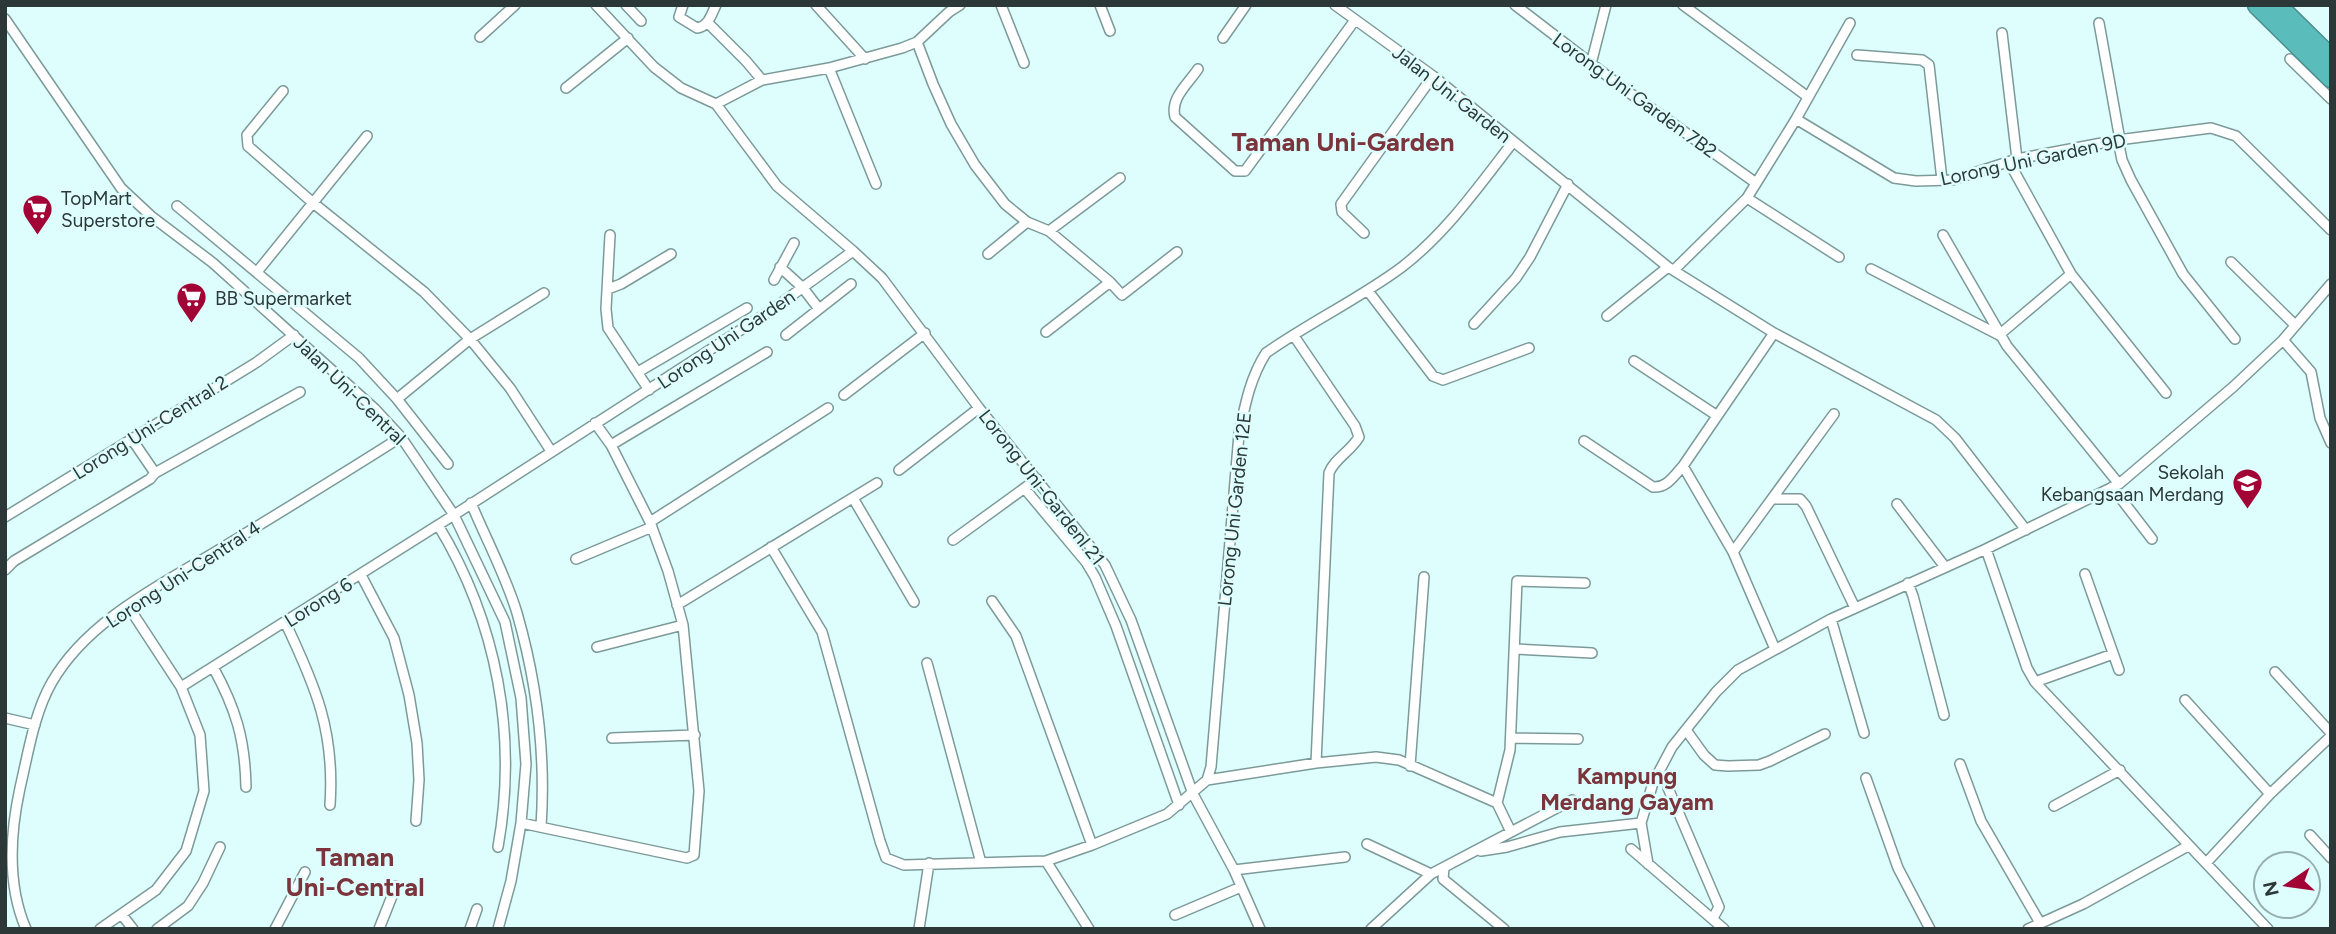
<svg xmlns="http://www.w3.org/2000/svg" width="2336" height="934" font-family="Figtree,sans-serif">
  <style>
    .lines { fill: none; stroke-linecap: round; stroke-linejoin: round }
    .street-casing { stroke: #7c9a99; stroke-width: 12 }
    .highway-casing { stroke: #4b8e8e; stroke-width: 21 }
    .street { stroke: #fff; stroke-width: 9 }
    .highway { stroke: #5bbcbc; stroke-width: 18 }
    .labels { text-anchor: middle; stroke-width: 5; stroke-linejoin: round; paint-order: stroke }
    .street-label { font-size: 19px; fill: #2c3838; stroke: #defefd }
    .poi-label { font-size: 19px; fill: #2c3838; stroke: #defefd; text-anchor: start }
    .quarter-label { font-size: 23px; font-weight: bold; fill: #7b333c; stroke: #defefd }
    .district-label { font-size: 26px; font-weight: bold; fill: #7b333c; stroke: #defefd }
  </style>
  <rect width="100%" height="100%" fill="#defefd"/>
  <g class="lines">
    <defs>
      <path id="street" d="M 596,5 L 654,67 L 681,88 L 716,104 L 777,186 L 853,251 L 882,278 L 979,408 L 1105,565 L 1131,620 L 1193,794 L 1234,870 L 1260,929
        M 626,5 L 641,21
        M 683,5 L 679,17 L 697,28 C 709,26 711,15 716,5
        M 816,5 L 865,59
        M 1001,5 L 1024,63
        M 1100,5 L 1110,31
        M 1335,5 L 1433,76 L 1668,267 L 1774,333 L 1936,420 L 1955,438 L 2026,530
        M 1515,5 L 1627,91 L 1756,183
        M 1683,5 L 1808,97
        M 5,19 L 121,188 L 151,216 L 213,263 L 375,409 L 401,437 L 454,515 L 505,622 L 521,698 L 526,764 L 521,823 L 511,881 L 498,929
        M 708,23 L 746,61 L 762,80
        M 2099,23 L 2120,140
        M 2002,33 L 2017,159
        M 480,37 L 515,5
        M 1223,38 L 1246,5
        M 917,42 L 933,84 L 951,124 L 975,165 L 1005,204 L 1027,222 L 1049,231 L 1110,282 L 1122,295 L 1177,252
        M 1857,55 L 1922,60 L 1929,65 L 1942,180
        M 2290,59 L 2331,99
        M 1591,64 L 1606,5
        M 829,68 L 876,184
        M 1198,69 C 1188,84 1170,98 1175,117 L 1235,171 L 1245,171 L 1355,20
        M 566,88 L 628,38
        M 283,91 L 247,135 L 248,146 L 312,202 L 424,292 L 470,339 L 510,388 L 551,451
        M 716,104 L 762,80 L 829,68 L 902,48 L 917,42 L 949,12 L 960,5
        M 1796,119 L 1894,178 L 1916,181 L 1952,180 L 2017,159 L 2118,140 L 2211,128 L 2236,136 L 2331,230
        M 2118,140 L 2122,160 L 2131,180 L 2183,274 L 2235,339
        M 2009,162 L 2071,274 L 2166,393
        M 1747,198 L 1839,257
        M 177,206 L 359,358 L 397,399 L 448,464
        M 1049,231 L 1120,178
        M 1364,233 L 1342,212 L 1341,204 L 1433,76
        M 610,235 L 606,309 L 608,328 L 649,390
        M 1943,235 L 2007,346 L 2119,484
        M 988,254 L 1027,222
        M 2231,262 L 2295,325
        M 780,267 L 803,288 L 819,309
        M 1871,269 L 1999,335
        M 1674,270 L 1747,198 L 1796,119 L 1850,23
        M 257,272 L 367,136
        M 774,280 L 794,243
        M 608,289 L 621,284 L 671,254
        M 1368,291 L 1433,376 L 1443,380 L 1529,348
        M 1607,316 L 1668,267
        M 1474,324 L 1516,278 L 1530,257 L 1568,184
        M 1046,332 L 1110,282
        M 786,335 L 851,284
        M 1999,335 L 2071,274
        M 1294,336 L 1355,426 L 1359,437 C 1351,451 1334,459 1329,473 L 1316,763
        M 2283,340 L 2311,372 L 2320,418 L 2331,443
        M 1634,361 L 1716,415
        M 638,372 L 747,308
        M 844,395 L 925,333
        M 397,399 L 470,339 L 544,293
        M 131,438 L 155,473
        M 1584,441 L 1653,487 C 1667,488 1674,476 1683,466 L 1774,333
        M 611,445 L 767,352
        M 1683,466 L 1733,552 L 1775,649
        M 899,470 L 979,408
        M 2112,487 L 2152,539
        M 1025,489 L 1086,562 L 1095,577 L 1116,626 L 1179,805
        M 853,498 L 914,602
        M 1772,499 L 1800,499 L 1806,506 L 1855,608
        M 471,503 C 486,539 506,576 517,613 C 537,683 546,754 541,827
        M 1897,504 L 1945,567
        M 5,517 L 257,362 L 294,335
        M 650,522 L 828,408
        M 438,525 C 497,622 518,735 498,847
        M 953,540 L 1037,479
        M 771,547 L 822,632 L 880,841 L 886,858 L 904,865 L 1046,861 L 1092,845 L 1167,814 L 1207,780 L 1316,763 L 1376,757 L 1399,760 L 1497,803
        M 1986,549 L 2027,668 L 2035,682 L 2268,929
        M 1733,552 L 1834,414
        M 576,559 L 652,527
        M 5,570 L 14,561 L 150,479 L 155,473 L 300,392
        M 2085,574 L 2119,670
        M 361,575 L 394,638 L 409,695 L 417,743 L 419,780 L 416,821
        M 1908,583 L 1913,596 L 1944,715
        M 992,601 L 1016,636 L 1092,845
        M 677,605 L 877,483
        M 1831,619 L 1864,733
        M 285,622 C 316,687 335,732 330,805
        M 597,647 L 683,625
        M 1515,649 L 1592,653
        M 927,663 L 981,863
        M 213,667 C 236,709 245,739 246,787
        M 2275,672 L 2331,733
        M 2035,682 L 2113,654
        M 181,687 L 454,515 L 773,309 L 853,251
        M 2185,700 L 2270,794
        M 5,718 L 35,725
        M 1686,730 L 1704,755 L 1715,765 L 1728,766 L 1759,765 L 1770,761 L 1825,734
        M 612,738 L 695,735
        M 1511,738 L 1578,739
        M 1960,764 L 1981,821 L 2040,923
        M 1410,766 L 1424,577
        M 1866,778 L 1898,868 L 1930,929
        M 1207,780 L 1211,767 L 1239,434 C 1245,405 1250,378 1266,353 C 1310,322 1359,299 1402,267 C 1446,233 1479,186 1513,142
        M 1668,788 L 1719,907 L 1713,918
        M 2054,806 L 2120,770
        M 521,823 L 687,858 L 694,855 L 699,791 L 683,625 L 668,571 L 650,522 L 611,445 L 595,423
        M 1511,832 L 1497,803 L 1510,750 L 1517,581 L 1585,583
        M 2310,835 L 2331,858
        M 1367,844 L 1431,874
        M 1631,849 L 1724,929
        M 1481,851 L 1507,847 L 1560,832 L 1641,823
        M 1046,861 L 1089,929
        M 2207,862 L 2270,794 L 2331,736
        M 1648,864 L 1641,823 L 1653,783 L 1672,747 L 1716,692 L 1738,670 L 1831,619 L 1986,549 L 2119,484 L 2233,387 L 2283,340 L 2331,284
        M 1444,868 L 1443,879 L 1504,929
        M 1234,870 L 1345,857
        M 122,915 L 133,929
        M 1175,915 L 1241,887
        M 26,929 C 7,885 10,834 20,788 C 28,754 34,713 52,682 C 89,618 165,583 225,546 C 284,510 343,474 401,437
        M 100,929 L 156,890 L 186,851 L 204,791 L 200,735 L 181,687 L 128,606
        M 157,929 L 188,906 L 203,883 L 220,847
        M 275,929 L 305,872
        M 379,929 L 396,886
        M 470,929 L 477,909
        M 919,929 L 929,863
        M 1371,929 L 1431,874 L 1572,800
        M 2028,929 L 2083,904 L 2188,846"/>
      <path id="highway" d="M 2257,5 L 2331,78
        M 2277,5 L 2331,58"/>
    </defs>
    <use href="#street" class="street-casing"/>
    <use href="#highway" class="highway-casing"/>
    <use href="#street" class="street"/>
    <use href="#highway" class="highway"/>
  </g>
  <defs>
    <symbol id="supermarket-pin" viewBox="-11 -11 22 30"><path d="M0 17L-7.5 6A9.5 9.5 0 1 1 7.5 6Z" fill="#a20435" stroke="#defefd"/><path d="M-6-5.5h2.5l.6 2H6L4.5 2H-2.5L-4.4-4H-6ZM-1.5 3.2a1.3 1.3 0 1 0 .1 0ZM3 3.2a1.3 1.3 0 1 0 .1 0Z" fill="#fff"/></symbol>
    <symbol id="school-pin" viewBox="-11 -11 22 30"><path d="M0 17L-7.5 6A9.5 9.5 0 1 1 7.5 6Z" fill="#a20435" stroke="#defefd"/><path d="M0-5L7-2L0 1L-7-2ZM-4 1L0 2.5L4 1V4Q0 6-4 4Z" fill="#fff"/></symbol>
  </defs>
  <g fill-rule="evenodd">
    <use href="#supermarket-pin" x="20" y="192" width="35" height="47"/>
    <use href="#supermarket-pin" x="174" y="280" width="35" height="47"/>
    <use href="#school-pin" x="2230" y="466" width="35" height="47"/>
  </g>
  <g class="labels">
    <g class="street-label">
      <text transform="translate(1452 94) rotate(38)" y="7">Jalan Uni Garden</text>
      <text transform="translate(1635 95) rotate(36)" y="7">Lorong Uni Garden 7B2</text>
      <text transform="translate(2033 159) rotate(-12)" y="7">Lorong Uni Garden 9D</text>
      <text transform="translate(726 339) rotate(-34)" y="7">Lorong Uni Garden</text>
      <text transform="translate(350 390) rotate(44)" y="7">Jalan Uni-Central</text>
      <text transform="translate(150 427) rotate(-32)" y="7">Lorong Uni-Central 2</text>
      <text transform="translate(1042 487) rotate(52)" y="7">Lorong Uni-Gardenl 21</text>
      <text transform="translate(1234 509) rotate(-84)" y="7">Lorong Uni Garden 12E</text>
      <text transform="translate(183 574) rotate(-33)" y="7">Lorong Uni-Central 4</text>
      <text transform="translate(318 602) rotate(-32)" y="7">Lorong 6</text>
    </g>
    <g class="poi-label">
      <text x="61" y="205">TopMart<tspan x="61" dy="22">Superstore</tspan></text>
      <text x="215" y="305">BB Supermarket</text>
      <text x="2224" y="479" text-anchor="end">Sekolah<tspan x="2224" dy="22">Kebangsaan Merdang</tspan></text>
    </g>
    <g class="quarter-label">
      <text x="1627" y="784">Kampung<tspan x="1627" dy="26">Merdang Gayam</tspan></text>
    </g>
    <g class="district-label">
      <text x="1343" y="151">Taman Uni-Garden</text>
      <text x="355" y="866">Taman<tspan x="355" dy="30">Uni-Central</tspan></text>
    </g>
  </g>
  <rect width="2336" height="934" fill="none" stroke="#2c3838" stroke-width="14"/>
  <g transform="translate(2287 885) rotate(257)"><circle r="33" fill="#defefd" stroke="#97afae" stroke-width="2"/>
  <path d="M0-5L12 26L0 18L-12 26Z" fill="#a20435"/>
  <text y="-10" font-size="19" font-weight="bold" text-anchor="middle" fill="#2c3838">N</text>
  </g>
</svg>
